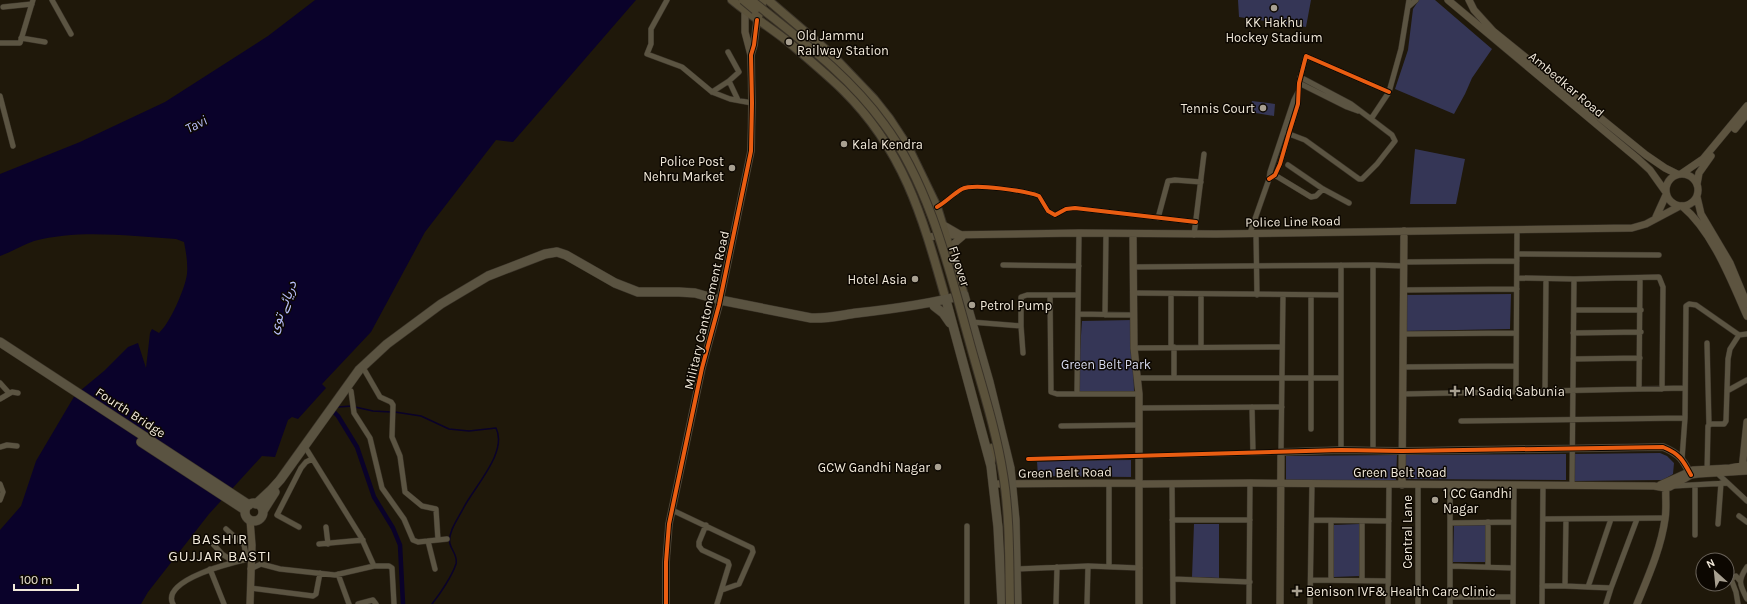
<svg xmlns="http://www.w3.org/2000/svg" width="1747" height="604" font-family="Karla,Vazirmatn,sans-serif">
  <style>
    .green { fill: #353656 }
    .water { fill: #0a022a }
    .lines { fill: none; stroke-linecap: round; stroke-linejoin: round }
    .stream { stroke: #0a022a; stroke-width: 1.5 }
    .canal { stroke: #0a022a; stroke-width: 4.5 }
    .street-casing { stroke: #3b3429; stroke-width: 6 }
    .secondary-casing { stroke: #3b3429; stroke-width: 8 }
    .primary-casing { stroke: #3b3429; stroke-width: 10 }
    .highway-casing { stroke: #3b3429; stroke-width: 10 }
    .street { stroke: #5b5442; stroke-width: 5 }
    .secondary { stroke: #5d5440; stroke-width: 7 }
    .primary { stroke: #5b523b; stroke-width: 8 }
    .highway { stroke: #5a5341; stroke-width: 9 }
    .primary-bridge-casing { stroke: #3b3429; stroke-width: 10; stroke-linecap: butt }
    .primary-bridge { stroke: #5b523b; stroke-width: 8 }
    .cycleway-casing { stroke: #0c0701; stroke-width: 6 }
    .cycleway { stroke: #e95d12; stroke-width: 4 }
    .poi-dot { fill: #a8a091; stroke: #0c0701; stroke-width: 1.5 }
    .labels { text-anchor: middle; stroke-width: 3; stroke-linejoin: round; paint-order: stroke }
    .poi-label { font-size: 13px; fill: #f1e9da; stroke: #0c0701; text-anchor: start }
    .street-label { font-size: 13px; fill: #f1e9da; stroke: #0c0701 }
    .park-label { font-size: 13px; fill: #d7daee; stroke: #0c0701 }
    .water-label { font-size: 14px; font-style: italic; fill: #b6bcf7; stroke: #0c0701 }
    .quarter-label { font-size: 15px; letter-spacing: 1px; fill: #f1e9da; stroke: #0c0701 }
  </style>
  <rect width="100%" height="100%" fill="#1f180a"/>
  <path class="green" d="M 1238,0 L 1311,0 L 1306,27 L 1239,17 Z
    M 1419,0 L 1435,0 L 1492,49 L 1472,78 L 1465,94 L 1454,114 L 1395,89 L 1408,50 L 1413,9 Z
    M 1252,101 L 1275,104 L 1274,116 L 1250,112 Z
    M 1415,149 L 1465,159 L 1456,204 L 1410,204 Z
    M 1511,294 L 1510,329 L 1403,331 L 1404,295 Z
    M 1132,320 L 1134,391 L 1077,392 L 1082,321 Z
    M 1660,453 L 1667,456 L 1674,463 L 1673,474 L 1663,480 L 1574,481 L 1574,454 Z
    M 1566,454 L 1566,480 L 1404,479 L 1404,455 Z
    M 1397,455 L 1396,480 L 1286,480 L 1286,456 Z
    M 1131,460 L 1131,477 L 1038,476 L 1037,461 Z
    M 1194,524 L 1219,524 L 1219,578 L 1192,577 Z
    M 1359,524 L 1360,576 L 1334,577 L 1334,525 Z
    M 1454,524 L 1486,525 L 1485,562 L 1453,562 Z"/>
  <path class="water" d="M 315,0 L 636,0 L 513,142 L 496,140 L 425,232 L 371,332 L 322,384 L 326,388 L 298,419 L 292,417 L 288,420 L 275,457 L 262,456 L 209,514 L 148,592 L 141,604 L 0,604 L 0,530 L 21,506 L 36,461 L 75,395 L 104,371 L 128,347 L 138,343 L 146,368 L 150,333 L 152,329 L 159,333 C 170,323 185,289 187,274 C 188,263 186,252 184,242 L 176,239 C 130,236 79,229 34,241 C 22,245 12,252 0,256 L 0,174 L 80,142 L 165,102 L 268,36 Z"/>
  <g class="lines">
    <path class="stream" d="M 338,407 L 352,406
      M 355,407 L 373,411 L 391,412
      M 395,412 L 421,416 L 449,429 L 469,431 L 496,428 C 508,452 475,486 464,507 C 459,517 447,533 450,544 C 452,551 458,556 456,564 C 452,576 440,594 432,604"/>
    <path class="canal" d="M 331,409 L 338,416 L 357,447 L 374,497 L 393,528 L 400,545 L 403,604"/>
    <defs>
      <path id="street" d="M 52,0 L 71,34
        M 667,0 L 651,29 L 651,44 L 647,54 L 682,67 L 712,92 L 730,99 L 752,103
        M 3,7 L 32,4
        M 1408,7 L 1416,0
        M 21,38 L 45,42
        M 0,43 L 20,43 L 33,0
        M 728,52 L 739,72 L 729,81 L 738,100
        M 1300,77 L 1351,104 L 1371,119 L 1389,92 L 1401,49 L 1409,0
        M 1299,83 L 1347,107 L 1358,111
        M 712,92 L 729,81
        M 0,96 L 13,146
        M 1284,132 L 1305,140 L 1359,179 L 1362,179 L 1377,164 L 1395,141 L 1392,135 L 1371,119
        M 1288,165 L 1323,189 L 1349,203
        M 1273,174 L 1311,197 L 1316,196 L 1323,189
        M 1269,179 L 1275,175 L 1280,164 L 1289,133 L 1298,104 L 1299,83 L 1306,56 L 1389,92
        M 937,207 C 946,202 953,194 962,189 C 974,183 1026,191 1039,196 L 1048,211 L 1055,215 L 1066,209 L 1075,208 L 1196,222
        M 1158,218 L 1168,181 L 1175,180 L 1201,182
        M 1250,233 L 1269,179 L 1270,172 L 1294,100 L 1298,92
        M 1256,234 L 1257,295
        M 1194,235 L 1204,154
        M 1517,254 L 1659,255
        M 1404,262 L 1517,261
        M 1003,265 L 1079,266
        M 1373,265 L 1373,449
        M 1133,267 L 1373,265 L 1404,266
        M 1517,278 L 1574,279
        M 1404,290 L 1517,289
        M 1134,293 L 1341,295
        M 1171,294 L 1171,347
        M 1201,294 L 1201,347
        M 1050,295 L 1051,392 L 1057,394 L 1139,394
        M 1574,310 L 1641,310
        M 1078,314 L 1134,315
        M 1105,315 L 1106,234
        M 971,322 L 1021,326
        M 1573,333 L 1641,332
        M 1404,334 L 1516,333
        M 1707,343 L 1709,425
        M 1174,347 L 1174,378
        M 1134,348 L 1282,347
        M 1023,353 L 1021,326 L 1021,297 L 1027,295 L 1078,295
        M 1573,359 L 1640,358
        M 1404,367 L 1516,366
        M 365,371 L 380,397 L 391,402 L 393,405 L 392,437 L 400,456 L 405,492 L 422,506 L 436,509 L 438,540
        M 1137,378 L 1341,378
        M 0,383 L 9,393
        M 1639,389 L 1640,278
        M 351,391 L 354,413 L 370,438 L 382,488 L 404,519 L 413,540 L 418,542 L 447,539
        M 1516,391 L 1517,230
        M 1545,391 L 1546,279
        M 1727,391 L 1747,380
        M 1077,393 L 1079,233
        M 1403,394 L 1685,388
        M 0,399 L 12,392 L 18,393
        M 1252,407 L 1253,453
        M 1140,408 L 1282,407
        M 1461,421 L 1685,418
        M 1061,426 L 1138,425
        M 1311,429 L 1311,295
        M 0,447 L 7,445 L 17,446
        M 307,450 L 361,537 L 374,566 L 389,566 L 392,568 L 394,604
        M 1341,450 L 1341,265
        M 1028,459 L 1281,452 L 1283,295
        M 1682,459 L 1685,418 L 1686,306 L 1689,304 L 1696,305 L 1739,335
        M 1707,473 L 1708,426 L 1711,424 L 1724,424 L 1726,421 L 1728,359 L 1730,349 L 1739,335 L 1747,334
        M 1717,473 L 1747,501
        M 1109,483 L 1109,567
        M 0,484 L 3,492 L 0,500
        M 1172,484 L 1173,604
        M 1450,485 L 1450,604
        M 1572,485 L 1574,279 L 1659,277 L 1663,287 L 1662,389
        M 1674,486 L 1727,483
        M 672,510 L 752,548 L 753,552 L 739,584 L 722,590
        M 1739,516 L 1747,522
        M 1543,519 L 1665,518
        M 1566,519 L 1565,586 L 1611,588 L 1606,604
        M 1172,520 L 1250,520
        M 1312,520 L 1389,521
        M 1450,523 L 1513,522
        M 1718,524 L 1721,483
        M 706,525 L 699,542 L 699,546 L 702,550 L 728,562 L 729,565 L 717,604
        M 967,526 L 967,604
        M 299,527 L 277,515 L 301,468 L 306,462 L 312,459
        M 326,527 L 328,544
        M 226,529 L 244,545 L 247,559
        M 1695,535 L 1695,485
        M 428,541 L 435,569
        M 213,544 L 222,554 L 234,562
        M 319,544 L 363,540
        M 1451,566 L 1513,568
        M 1488,567 L 1488,522
        M 1747,567 C 1737,581 1740,585 1747,599
        M 210,569 L 224,604
        M 250,569 L 261,564 L 280,569 L 335,575 L 374,566
        M 1017,569 L 1088,566 L 1140,568
        M 338,574 L 349,604
        M 1173,579 L 1250,582
        M 1311,580 L 1388,581
        M 1331,580 L 1331,521
        M 1362,580 L 1362,521
        M 1542,586 L 1565,586
        M 1588,587 L 1611,519
        M 250,588 L 313,596 L 316,594 L 320,573
        M 1611,588 L 1637,519
        M 1451,597 L 1513,597
        M 173,604 C 160,580 235,561 251,559
        M 358,604 L 373,600 L 376,604
        M 1056,604 L 1057,567
        M 1087,604 L 1088,566
        M 1249,604 L 1250,483
        M 1310,604 L 1312,483
        M 1388,604 L 1389,484
        M 1418,604 L 1418,485
        M 1513,604 L 1514,485
        M 1542,604 L 1543,485
        M 1738,604 L 1736,592 L 1731,579 L 1736,576 L 1740,581"/>
      <path id="secondary" d="M 1448,0 L 1638,159 L 1650,170 L 1665,191
        M 1469,0 L 1474,10 L 1493,31 L 1646,155 L 1665,168 L 1677,174
        M 745,11 L 745,32 L 751,55
        M 1735,129 L 1747,114
        M1666 190a16 16 0 1 1 32 0a16 16 0 1 1-32 0Z
        M 1681,174 L 1703,159 L 1747,106
        M 1697,184 L 1699,173 L 1711,156
        M 1697,197 L 1701,214 L 1730,263 L 1747,304
        M 1682,206 C 1713,232 1731,280 1747,316
        M 1656,217 L 1666,195
        M 942,224 L 961,235
        M 1133,234 L 1134,348 L 1139,394 L 1139,480
        M 928,237 L 945,235 L 1079,233 L 1216,234 L 1632,228 L 1646,224 L 1678,207
        M 949,248 L 963,236
        M 1742,470 L 1747,422
        M 994,484 L 1136,483
        M 1142,484 L 1250,483 L 1654,486 L 1665,488 L 1670,487 L 1691,475 L 1698,474 L 1747,471
        M 1402,485 L 1404,231
        M 1660,485 L 1693,470 L 1730,468 L 1747,465
        M 250,604 L 252,545 L 250,520
        M 666,604 L 666,562 L 669,524 L 702,368 L 719,305 L 751,151 L 752,103 L 751,55 L 754,45 L 757,20
        M 1139,604 L 1139,487
        M 1280,604 L 1281,452 L 1341,450 L 1402,451 L 1663,447 C 1680,454 1683,460 1691,475
        M 1637,604 C 1648,577 1661,548 1665,519 C 1667,508 1665,496 1666,485"/>
      <path id="primary" d="M 732,0 C 750,15 768,26 786,40 C 805,56 825,73 843,90 C 905,151 923,219 946,300
        M 768,0 L 831,54 L 874,99 L 889,118 L 908,147 L 937,207 L 964,295
        M 757,20 L 763,0
        M 991,461 L 992,448"/>
      <path id="highway" d="M 946,300 L 991,466 L 998,527 L 1002,604
        M 934,306 L 943,313 L 950,323
        M 0,342 L 249,505
        M 141,442 L 245,510
        M245 512a9 9 0 1 1 18 0a9 9 0 1 1-18 0Z
        M 256,504 L 271,490 L 280,480 L 359,370 L 387,344 L 441,304 L 488,276 L 545,254 L 557,252 L 566,255 L 615,283 L 638,292 L 679,292 L 695,293 L 720,300 L 811,318 C 827,319 842,315 857,313 C 893,309 929,304 964,295 L 989,382 L 1010,468 L 1015,520 L 1017,604
        M 263,511 L 275,492"/>
    </defs>
    <use href="#street" class="street-casing"/>
    <use href="#secondary" class="secondary-casing"/>
    <use href="#primary" class="primary-casing"/>
    <use href="#highway" class="highway-casing"/>
    <use href="#street" class="street"/>
    <use href="#secondary" class="secondary"/>
    <use href="#primary" class="primary"/>
    <use href="#highway" class="highway"/>
    <defs>
      <path id="primary-bridge" d="M 743,0 L 755,10
        M 751,0 C 798,38 848,74 884,124 C 929,184 949,268 969,340 C 981,384 996,429 1003,474 C 1010,516 1009,561 1010,604"/>
    </defs>
    <use href="#primary-bridge" class="primary-bridge-casing"/>
    <use href="#primary-bridge" class="primary-bridge"/>
    <defs>
      <path id="cycleway" d="M 1269,179 L 1275,175 L 1280,164 L 1289,133 L 1298,104 L 1299,83 L 1306,56 L 1389,92
        M 937,207 C 946,202 953,194 962,189 C 974,183 1026,191 1039,196 L 1048,211 L 1055,215 L 1066,209 L 1075,208 L 1196,222
        M 1028,459 L 1341,450 L 1402,451 L 1663,447 C 1680,454 1683,460 1691,475
        M 666,604 L 666,562 L 669,524 L 702,368 L 719,305 L 751,151 L 752,103 L 751,55 L 754,45 L 757,20"/>
    </defs>
    <use href="#cycleway" class="cycleway-casing"/>
    <use href="#cycleway" class="cycleway"/>
  </g>
  <g class="poi-dot">
    <circle cx="1274" cy="8" r="4"/>
    <circle cx="789" cy="42" r="4"/>
    <circle cx="1263" cy="108" r="4"/>
    <circle cx="844" cy="144" r="4"/>
    <circle cx="732" cy="168" r="4"/>
    <circle cx="915" cy="279" r="4"/>
    <circle cx="972" cy="305" r="4"/>
    <path d="M1453 385h4v4h4v4h-4v4h-4v-4h-4v-4h4z"/>
    <circle cx="938" cy="467" r="4"/>
    <circle cx="1435" cy="500" r="4"/>
    <path d="M1295 585h4v4h4v4h-4v4h-4v-4h-4v-4h4z"/>
  </g>
  <g class="labels">
    <g class="poi-label">
      <text x="1274" y="27" text-anchor="middle">KK Hakhu<tspan x="1274" dy="15">Hockey Stadium</tspan></text>
      <text x="797" y="40">Old Jammu<tspan x="797" dy="15">Railway Station</tspan></text>
      <text x="1255" y="113" text-anchor="end">Tennis Court</text>
      <text x="852" y="149">Kala Kendra</text>
      <text x="724" y="166" text-anchor="end">Police Post<tspan x="724" dy="15">Nehru Market</tspan></text>
      <text x="907" y="284" text-anchor="end">Hotel Asia</text>
      <text x="980" y="310">Petrol Pump</text>
      <text x="1464" y="396">M Sadiq Sabunia</text>
      <text x="930" y="472" text-anchor="end">GCW Gandhi Nagar</text>
      <text x="1443" y="498">1 CC Gandhi<tspan x="1443" dy="15">Nagar</tspan></text>
      <text x="1306" y="596">Benison IVF&amp; Health Care Clinic</text>
    </g>
    <g class="street-label">
      <text transform="translate(1567 84) rotate(40)" y="5">Ambedkar Road</text>
      <text transform="translate(1293 221) rotate(-1)" y="5">Police Line Road</text>
      <text transform="translate(960 266) rotate(72)" y="5">Flyover</text>
      <text transform="translate(706 310) rotate(-77)" y="5">Military Cantonement Road</text>
      <text transform="translate(131 412) rotate(33)" y="5">Fourth Bridge</text>
      <text transform="translate(1065 472) rotate(-1)" y="5">Green Belt Road</text>
      <text x="1400" y="477">Green Belt Road</text>
      <text transform="translate(1407 532) rotate(-90)" y="5">Central Lane</text>
    </g>
    <g class="park-label">
      <text x="1106" y="369">Green Belt Park</text>
    </g>
    <g class="water-label">
      <text transform="translate(196 124) rotate(-27)" y="5">Tavi</text>
      <text transform="translate(282 307) rotate(-68)" y="5">دریائے توی</text>
    </g>
    <g class="quarter-label">
      <text x="220" y="544">BASHIR<tspan x="220" dy="17">GUJJAR BASTI</tspan></text>
    </g>
  </g>
  <g transform="translate(1715 572) rotate(333)"><circle r="19" fill="#0c0701" stroke="#686158"/>
  <path d="M0-3L7 15L0 10L-7 15Z" fill="#a8a091"/>
  <text y="-6" font-size="11" font-weight="bold" text-anchor="middle" fill="#f1e9da">N</text>
  </g>
  <path d="M14 584v6h64v-6" fill="none" stroke="#f1e9da" stroke-width="2"/>
  <text x="20" y="584" font-size="12" fill="#f1e9da" stroke="#0c0701" stroke-width="3" paint-order="stroke">100 m</text>
</svg>
